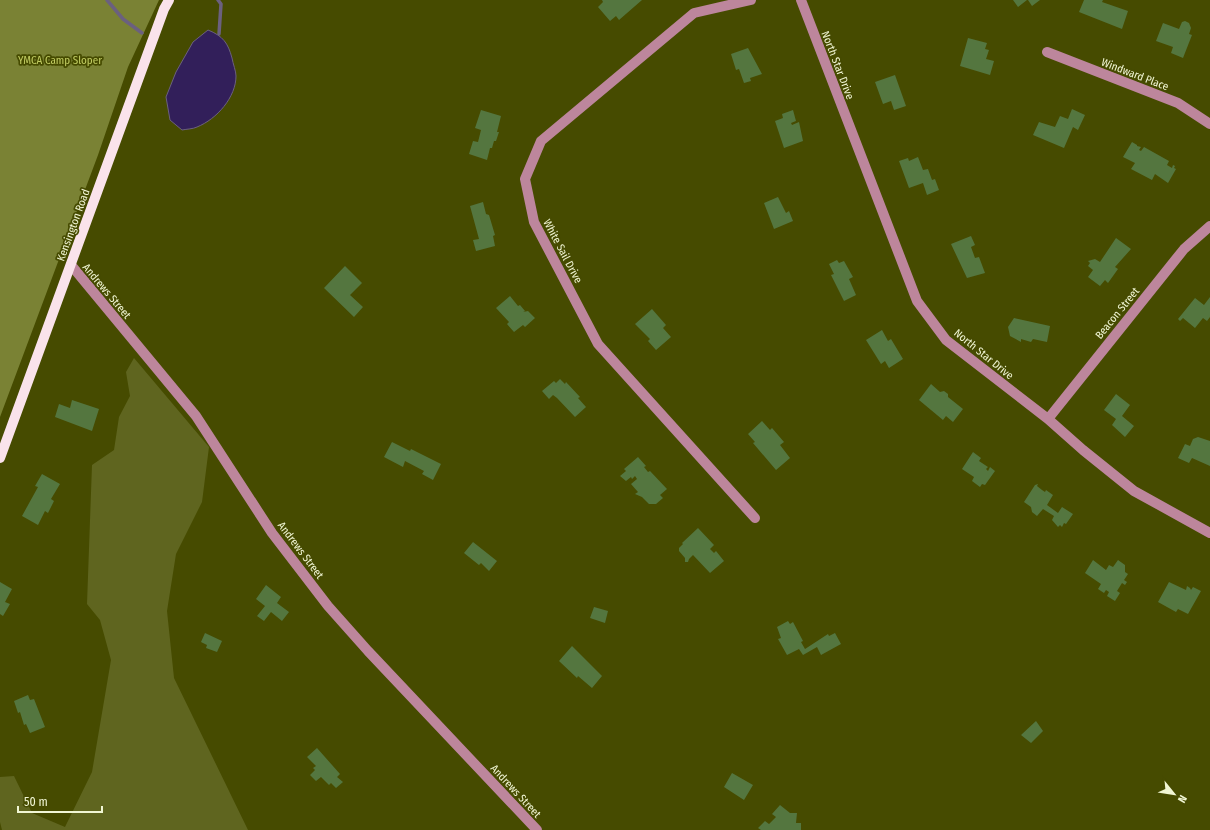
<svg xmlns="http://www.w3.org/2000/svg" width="1210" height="830" font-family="'Fira Sans Condensed',sans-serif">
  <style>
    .green { fill: #5f651f }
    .forest { fill: #7a8234 }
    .water { fill: #321f5a; stroke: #6b607f }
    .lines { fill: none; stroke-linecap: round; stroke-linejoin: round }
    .stream { stroke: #6b607f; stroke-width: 3.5 }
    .building { fill: #54763f }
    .minor { stroke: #bd869c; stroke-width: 10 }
    .major { stroke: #fae3eb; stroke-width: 10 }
    .labels { text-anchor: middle; stroke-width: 3.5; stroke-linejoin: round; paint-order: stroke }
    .park-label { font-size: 11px; fill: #c1cc62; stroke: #464b00 }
    .street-label { font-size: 11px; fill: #f1f6d4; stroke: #464b00 }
  </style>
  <rect width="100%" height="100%" fill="#464b00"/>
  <path class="green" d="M 134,358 L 209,447 L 202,502 L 176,554 L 167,611 L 174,678 L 248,830 L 2,830 L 0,822 L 0,777 L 14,776 L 32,813 L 65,827 L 92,772 L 111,660 L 100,620 L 87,604 L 92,465 L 114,450 L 119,417 L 130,396 L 126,372 Z"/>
  <path class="forest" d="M 0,0 L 159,0 L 128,67 L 98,155 L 0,417 Z"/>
  <path class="water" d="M 208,30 C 223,36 228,43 232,58 C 233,64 236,71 236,76 C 236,97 217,119 197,127 C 193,129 187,129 182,130 L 170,120 L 166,97 L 176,72 L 193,42 Z"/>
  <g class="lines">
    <path class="stream" d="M 107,0 L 123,19 L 142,33
      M 218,0 L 221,4 L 219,34"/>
  </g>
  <path class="building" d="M 602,0 L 642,0 L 619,20 L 616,16 L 610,21 L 598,7 L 603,2 Z
    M 1013,0 L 1027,0 L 1018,7 Z
    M 1028,0 L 1040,0 L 1032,6 Z
    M 1084,0 L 1103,0 L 1102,2 L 1128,11 L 1122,29 L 1079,12 Z
    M 1185,21 L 1189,23 L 1191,28 L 1189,34 L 1192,35 L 1183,58 L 1171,53 L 1173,47 L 1156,41 L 1163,23 L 1179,29 L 1182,22 Z
    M 968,38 L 987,43 L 985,49 L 989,50 L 986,59 L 994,61 L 990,75 L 960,66 Z
    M 748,48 L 762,74 L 750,78 L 751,81 L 744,83 L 739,69 L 736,70 L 731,54 Z
    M 895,75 L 906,106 L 894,110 L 891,101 L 883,104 L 875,82 Z
    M 1072,109 L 1085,115 L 1078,130 L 1073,127 L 1064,148 L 1033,135 L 1039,122 L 1055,127 L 1060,116 L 1068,119 Z
    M 481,110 L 501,116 L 497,132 L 499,132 L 496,141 L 494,141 L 492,148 L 490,148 L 487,160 L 469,154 L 473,141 L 478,142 L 481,130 L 475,128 Z
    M 793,110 L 796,121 L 791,123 L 792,125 L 799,122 L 803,141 L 784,148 L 775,121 L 783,118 L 782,114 Z
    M 1132,142 L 1137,145 L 1137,146 L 1141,147 L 1139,150 L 1141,151 L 1144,147 L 1169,161 L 1167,165 L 1172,168 L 1173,165 L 1175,166 L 1174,168 L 1176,169 L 1168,183 L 1155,174 L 1152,180 L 1131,169 L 1135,163 L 1123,157 Z
    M 918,157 L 923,170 L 928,169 L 932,180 L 935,179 L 939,190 L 927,195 L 923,183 L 909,188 L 899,161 L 908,158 L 909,161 Z
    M 778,197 L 786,213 L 789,211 L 793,221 L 774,229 L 764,203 Z
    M 483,202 L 486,214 L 489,215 L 495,235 L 493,236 L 495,246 L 476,251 L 473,240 L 479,239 L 470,206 Z
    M 971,236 L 975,245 L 971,247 L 975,258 L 979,257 L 985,273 L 967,278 L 951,244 Z
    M 1116,238 L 1131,249 L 1115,267 L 1118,269 L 1108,283 L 1105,280 L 1100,286 L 1088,277 L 1093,270 L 1088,266 L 1090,263 L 1088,261 L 1095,259 L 1100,262 Z
    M 837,260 L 839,263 L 844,261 L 853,277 L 849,279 L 856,295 L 844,301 L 831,275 L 834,274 L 829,264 Z
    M 345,266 L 362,283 L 350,295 L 363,307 L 354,317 L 324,288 Z
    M 510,296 L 518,306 L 520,305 L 525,311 L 523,312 L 528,311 L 535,318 L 525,327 L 523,325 L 514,332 L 507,324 L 509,322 L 496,308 Z
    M 1210,297 L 1210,317 L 1207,321 L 1203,318 L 1195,328 L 1183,318 L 1180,321 L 1178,319 L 1195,298 L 1204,305 Z
    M 652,309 L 666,325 L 663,328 L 671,337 L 656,350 L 648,341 L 650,339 L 635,324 Z
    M 1014,318 L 1050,326 L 1047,342 L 1033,339 L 1031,342 L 1021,339 L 1021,342 L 1010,336 L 1008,327 Z
    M 882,330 L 888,341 L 891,339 L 903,359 L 889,368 L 885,361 L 881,364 L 866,340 Z
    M 560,379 L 565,384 L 566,382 L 580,397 L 578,398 L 586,407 L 575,417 L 557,398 L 553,395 L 549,399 L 542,391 L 554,381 L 556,383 Z
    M 931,384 L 940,392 L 944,391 L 948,394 L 948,397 L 963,409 L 953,422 L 946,416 L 943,420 L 919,400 Z
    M 1116,394 L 1130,405 L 1122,416 L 1134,426 L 1125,437 L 1112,425 L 1116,419 L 1104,410 Z
    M 72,400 L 99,409 L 92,431 L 55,417 L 59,404 L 70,408 Z
    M 762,421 L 770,430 L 772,428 L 784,442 L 780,445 L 790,458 L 776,470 L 753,443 L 755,442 L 748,434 Z
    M 1198,437 L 1210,441 L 1210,466 L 1192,458 L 1189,463 L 1178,458 L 1185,444 L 1190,446 L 1193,439 Z
    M 392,442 L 410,451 L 411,449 L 441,464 L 433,480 L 422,474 L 424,471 L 405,461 L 403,467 L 384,457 Z
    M 973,452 L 981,458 L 979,461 L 988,467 L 986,469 L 988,471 L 990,467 L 995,471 L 985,485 L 982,484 L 980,487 L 972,481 L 974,477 L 962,469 Z
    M 638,457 L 646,466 L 644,467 L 648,472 L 650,471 L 667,489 L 660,495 L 663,498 L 656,504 L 649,504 L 642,497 L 635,494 L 638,492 L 631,484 L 637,479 L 635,476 L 632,479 L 631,477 L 626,481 L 620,476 L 626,471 L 624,469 Z
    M 42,474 L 60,484 L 51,499 L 54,501 L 48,513 L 45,511 L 38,525 L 22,516 L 38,487 L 35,486 Z
    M 1038,484 L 1037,486 L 1042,490 L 1045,492 L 1046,490 L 1053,495 L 1047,505 L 1058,513 L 1062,507 L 1073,514 L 1066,524 L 1064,523 L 1062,527 L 1060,525 L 1058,527 L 1052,520 L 1054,516 L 1043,509 L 1037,516 L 1032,512 L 1031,507 L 1024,502 L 1035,485 Z
    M 698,528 L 714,545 L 710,549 L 714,553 L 716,551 L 724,561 L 710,573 L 693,555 L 689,559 L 688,562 L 685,562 L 685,558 L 679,551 L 679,548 L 683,544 L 682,543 Z
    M 473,542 L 497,561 L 489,571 L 481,563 L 479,565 L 464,553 Z
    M 1093,560 L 1106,570 L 1109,565 L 1113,567 L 1118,560 L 1125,565 L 1125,572 L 1128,574 L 1124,580 L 1127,582 L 1125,585 L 1122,583 L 1117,591 L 1120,593 L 1115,601 L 1107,596 L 1109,592 L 1106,590 L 1104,593 L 1098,589 L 1101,584 L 1085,573 Z
    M 0,582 L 12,589 L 5,602 L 10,604 L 3,616 L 0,614 Z
    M 1169,582 L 1186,590 L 1187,586 L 1190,588 L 1191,590 L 1193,587 L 1201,591 L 1188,614 L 1178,609 L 1176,612 L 1158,602 Z
    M 266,585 L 281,597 L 277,603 L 289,612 L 282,621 L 271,612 L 264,621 L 257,616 L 265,606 L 256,599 Z
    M 594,607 L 608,611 L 605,623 L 590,618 Z
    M 788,621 L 790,624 L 793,622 L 803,641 L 801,642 L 805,649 L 828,634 L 829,636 L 835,633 L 841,644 L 821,655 L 817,647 L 803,655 L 799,649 L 787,655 L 778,639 L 781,638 L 777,627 Z
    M 205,633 L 222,641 L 217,652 L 206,648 L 207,645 L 201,642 Z
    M 572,646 L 602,676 L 592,688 L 578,676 L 577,678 L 559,661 Z
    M 28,695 L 30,700 L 34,699 L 45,727 L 30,733 L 26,724 L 24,725 L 20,712 L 18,713 L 14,701 Z
    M 1036,721 L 1043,731 L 1031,743 L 1021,735 Z
    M 317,748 L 340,774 L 337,777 L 343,782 L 336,788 L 331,783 L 329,785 L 321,777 L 316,781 L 310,775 L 315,770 L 313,768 L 316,766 L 307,757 Z
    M 732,773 L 753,785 L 744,800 L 724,787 Z
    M 780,805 L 790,813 L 797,813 L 796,823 L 801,823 L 801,830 L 761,830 L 758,828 L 765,821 L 769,824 L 776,817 L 772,814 Z"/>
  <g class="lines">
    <path class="minor" d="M 751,0 L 694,13 L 541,141 L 525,179 L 534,222 L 598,344 L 755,518
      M 801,0 L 917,301 L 946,340 L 1048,419 L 1083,450 L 1134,491 L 1210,533
      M 1047,52 L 1178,103 L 1210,124
      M 71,265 L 196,416 L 272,533 L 328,606 L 368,651 L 537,830
      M 1048,419 L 1184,249 L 1210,226"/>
    <path class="major" d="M 0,458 L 164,9 L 169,0"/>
  </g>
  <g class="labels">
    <g class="park-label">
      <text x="60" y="64">YMCA Camp Sloper</text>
    </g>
    <g class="street-label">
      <text transform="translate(838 65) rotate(69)" y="4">North Star Drive</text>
      <text transform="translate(1135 74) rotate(21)" y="4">Windward Place</text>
      <text transform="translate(73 225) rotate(-70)" y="4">Kensington Road</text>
      <text transform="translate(563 251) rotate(62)" y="4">White Sail Drive</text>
      <text transform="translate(107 291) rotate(50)" y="4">Andrews Street</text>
      <text transform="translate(1117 313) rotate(-51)" y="4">Beacon Street</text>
      <text transform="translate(984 354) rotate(39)" y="4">North Star Drive</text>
      <text transform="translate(301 550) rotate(53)" y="4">Andrews Street</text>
      <text transform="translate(516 791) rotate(47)" y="4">Andrews Street</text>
    </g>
  </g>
  <g transform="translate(1174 794) rotate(120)" stroke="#464b00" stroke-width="3" paint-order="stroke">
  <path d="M0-3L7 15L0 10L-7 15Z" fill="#f1f6d4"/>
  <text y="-6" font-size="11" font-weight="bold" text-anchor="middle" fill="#f1f6d4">N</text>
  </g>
  <path d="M18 806v6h84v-6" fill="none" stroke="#f1f6d4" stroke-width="2"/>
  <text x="24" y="806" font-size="12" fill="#f1f6d4" stroke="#464b00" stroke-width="3" paint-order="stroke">50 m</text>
</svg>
